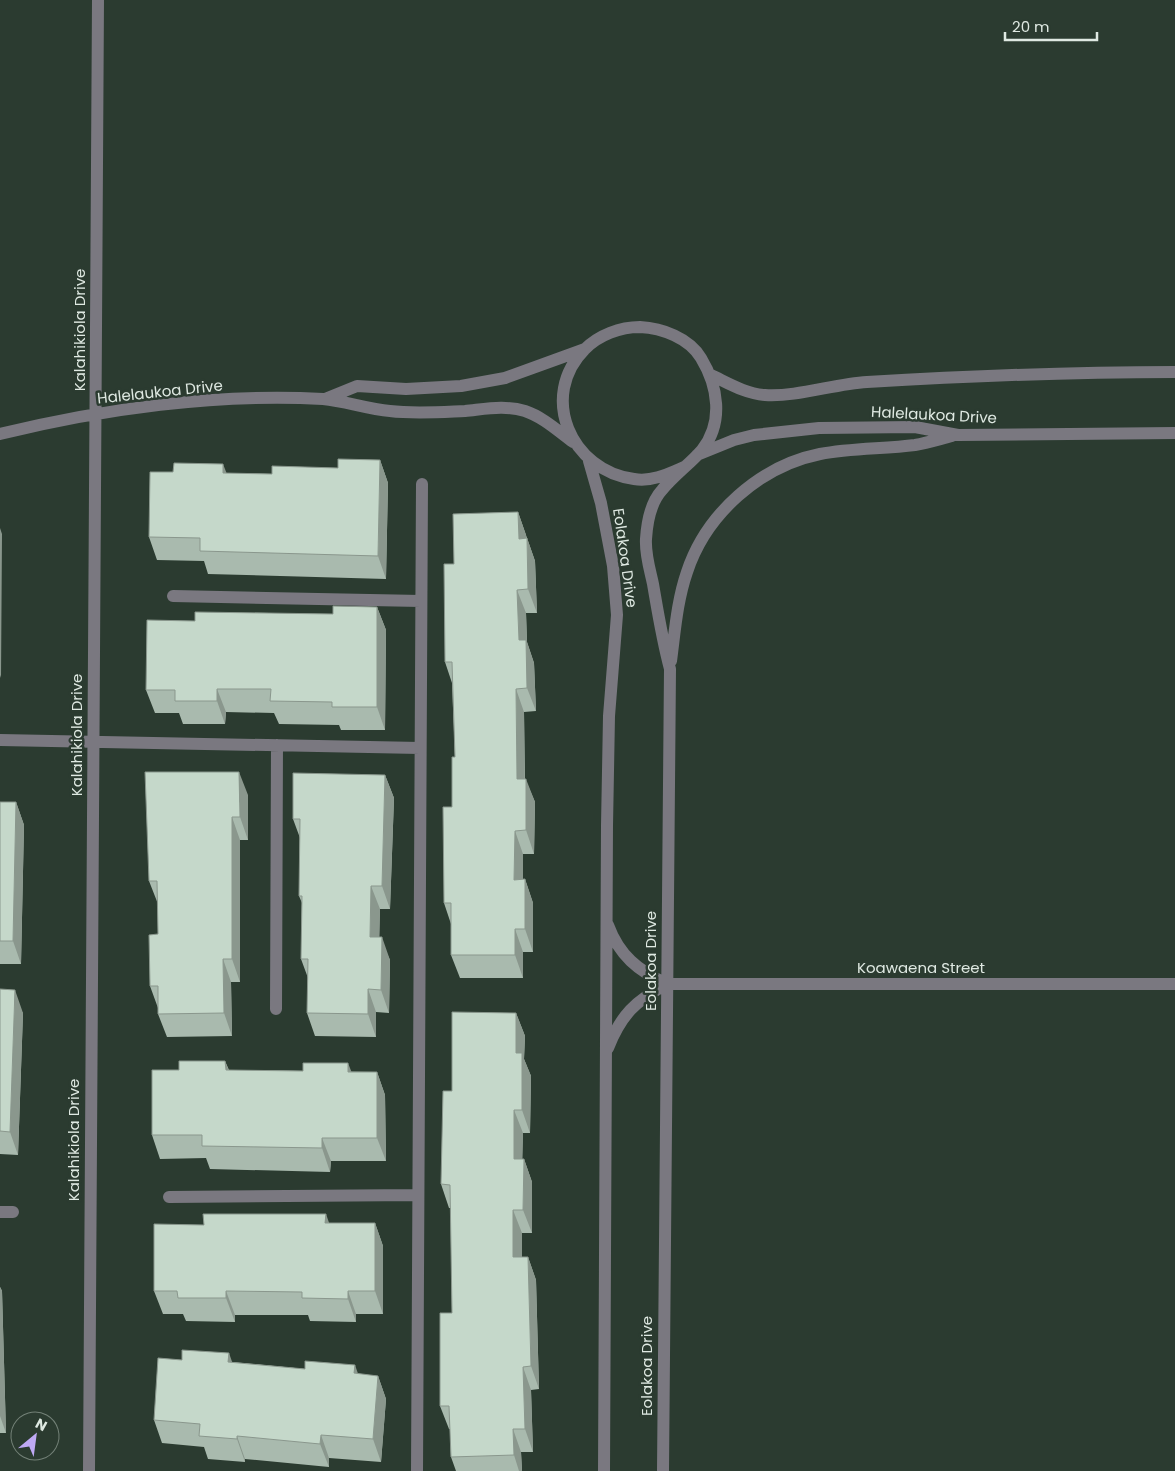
<svg xmlns="http://www.w3.org/2000/svg" width="1175" height="1471" font-family="Poppins,sans-serif">
  <style>
    .lines { fill: none; stroke-linecap: round; stroke-linejoin: round }
    .minor { stroke: #7a7880; stroke-width: 12 }
    .wall { fill: #a9baae }
    .shaded-wall { fill: #8a978d }
    .building { fill: #c5d8ca; stroke: #8a978d }
    .labels { text-anchor: middle; stroke-width: 5; stroke-linejoin: round; paint-order: stroke }
    .street-label { font-size: 15px; fill: #dfe9e2; stroke: #2b3b30 }
  </style>
  <rect width="100%" height="100%" fill="#2b3b30"/>
  <g class="lines">
    <path class="minor" d="M 711,375 C 728,383 746,394 765,395 C 797,397 834,384 867,382 C 969,376 1072,372 1175,372
      M 325,399 L 357,386 L 406,389 L 461,386 L 505,378 L 585,349
      M 0,434 C 102,409 217,393 323,399 C 345,401 367,409 390,411 C 414,414 441,412 465,411 C 486,409 505,405 525,411 C 543,417 558,431 573,442
      M 697,455 L 734,440 L 754,435 L 819,428 L 915,427 L 958,435 L 1175,433
      M 589,461 L 601,503 L 613,566 L 617,615 L 609,716 L 607,826 L 604,1471
      M 173,596 L 421,601
      M 671,661 C 675,631 677,601 687,572 C 706,514 760,466 820,454 C 851,448 884,449 915,445 C 927,443 940,439 952,436
      M 0,740 L 420,748
      M 608,925 C 619,955 638,971 667,984 L 1175,984
      M 276,1009 L 277,745
      M 608,1048 C 621,1015 635,1001 667,984
      M 169,1197 L 418,1195
      M 0,1212 L 13,1212
      M 89,1471 L 98,0
      M 417,1471 L 422,484
      M 663,1471 L 670,669 C 662,639 658,613 653,584 C 650,570 645,554 646,539 C 647,523 651,502 662,490 C 674,475 690,464 702,450 C 724,422 718,386 701,358 C 689,338 662,328 640,327 C 620,327 599,335 585,349 C 538,396 571,471 634,479 C 652,482 668,474 684,467"/>
  </g>
  <path class="wall" d="M 380,460 L 388,483 L 386,579 L 208,574 L 204,561 L 157,560 L 149,537 L 227,473 L 272,474 L 338,468 Z
    M 518,512 L 535,561 L 537,613 L 526,613 L 527,642 L 534,663 L 536,711 L 524,712 L 525,779 L 535,802 L 534,854 L 523,854 L 523,879 L 525,879 L 533,903 L 533,952 L 523,952 L 523,978 L 460,978 L 451,955 L 451,924 L 444,903 L 452,807 L 455,757 L 452,683 L 445,662 L 454,564 Z
    M 377,607 L 386,630 L 385,730 L 341,730 L 339,725 L 279,724 L 274,713 L 226,712 L 225,724 L 183,724 L 179,713 L 155,713 L 146,690 L 195,621 L 333,614 Z
    M 385,775 L 394,798 L 390,909 L 380,909 L 379,937 L 390,960 L 389,1013 L 376,1012 L 376,1037 L 315,1036 L 307,1013 L 308,978 L 301,959 L 302,903 L 299,896 L 300,838 L 293,819 Z
    M 248,795 L 248,840 L 240,840 L 240,982 L 231,982 L 232,1036 L 167,1037 L 158,1014 L 158,1008 L 150,986 L 158,934 L 158,904 L 149,881 Z
    M 0,802 L 16,802 L 24,825 L 21,964 L 0,964 Z
    M 0,989 L 23,1013 L 18,1155 L 0,1154 Z
    M 516,1013 L 525,1036 L 524,1059 L 531,1076 L 530,1133 L 523,1133 L 522,1159 L 524,1159 L 532,1182 L 532,1233 L 522,1233 L 522,1257 L 528,1257 L 536,1280 L 539,1389 L 531,1390 L 533,1452 L 521,1452 L 522,1471 L 456,1471 L 451,1457 L 450,1429 L 449,1429 L 440,1406 L 452,1313 L 451,1208 L 449,1208 L 441,1184 L 452,1091 Z
    M 225,1061 L 229,1070 L 377,1072 L 385,1095 L 386,1161 L 331,1161 L 330,1172 L 210,1169 L 206,1158 L 160,1159 L 152,1135 L 179,1070 Z
    M 329,1223 L 375,1223 L 383,1246 L 383,1314 L 356,1314 L 356,1322 L 310,1321 L 308,1315 L 235,1315 L 235,1322 L 186,1321 L 183,1314 L 163,1314 L 154,1291 L 204,1225 Z
    M 0,1287 L 2,1291 L 6,1433 L 0,1433 Z
    M 182,1360 L 232,1362 L 378,1376 L 386,1399 L 381,1462 L 329,1458 L 329,1467 L 245,1459 L 245,1462 L 208,1459 L 204,1447 L 162,1443 L 154,1420 Z"/>
  <path class="shaded-wall" d="M 380,460 L 388,483 L 386,579 L 378,556 Z
    M 223,464 L 232,487 L 223,473 Z
    M 518,512 L 526,535 L 527,562 L 519,539 Z
    M 0,528 L 2,534 L 1,678 L 0,675 Z
    M 527,538 L 535,561 L 537,613 L 528,589 Z
    M 517,590 L 526,613 L 527,642 L 534,663 L 536,711 L 527,688 L 519,640 Z
    M 377,607 L 386,630 L 385,730 L 377,707 Z
    M 217,689 L 226,712 L 225,724 L 217,701 Z
    M 516,689 L 524,712 L 525,802 L 517,779 Z
    M 239,772 L 248,795 L 248,840 L 240,817 Z
    M 385,775 L 394,798 L 390,909 L 382,886 Z
    M 526,779 L 535,802 L 534,854 L 526,830 Z
    M 16,802 L 24,825 L 21,964 L 13,941 Z
    M 232,817 L 240,840 L 240,982 L 232,959 Z
    M 515,831 L 523,854 L 523,903 L 514,880 Z
    M 525,879 L 533,903 L 533,952 L 525,929 Z
    M 371,886 L 380,909 L 379,960 L 370,937 Z
    M 515,929 L 523,952 L 523,978 L 515,955 Z
    M 382,937 L 390,960 L 389,1013 L 381,990 Z
    M 223,959 L 231,982 L 232,1036 L 224,1013 Z
    M 368,989 L 376,1012 L 376,1037 L 368,1014 Z
    M 15,990 L 23,1013 L 18,1155 L 10,1132 Z
    M 516,1013 L 525,1036 L 524,1059 L 531,1076 L 530,1133 L 522,1110 L 516,1053 Z
    M 225,1061 L 234,1084 L 226,1070 Z
    M 348,1063 L 357,1086 L 348,1072 Z
    M 377,1072 L 385,1095 L 386,1161 L 377,1138 Z
    M 514,1110 L 523,1133 L 522,1182 L 514,1159 Z
    M 322,1138 L 331,1161 L 330,1172 L 322,1148 Z
    M 524,1159 L 532,1182 L 532,1233 L 523,1210 Z
    M 513,1210 L 522,1233 L 522,1280 L 513,1257 Z
    M 326,1214 L 334,1237 L 325,1223 Z
    M 375,1223 L 383,1246 L 383,1314 L 375,1291 Z
    M 528,1257 L 536,1280 L 539,1389 L 531,1366 Z
    M 0,1287 L 2,1291 L 6,1433 L 0,1416 Z
    M 226,1291 L 235,1315 L 235,1322 L 226,1298 Z
    M 348,1291 L 356,1314 L 356,1322 L 348,1299 Z
    M 229,1353 L 237,1376 L 228,1362 Z
    M 355,1365 L 363,1388 L 354,1373 Z
    M 523,1367 L 531,1390 L 533,1452 L 525,1429 Z
    M 378,1376 L 386,1399 L 381,1462 L 373,1439 Z
    M 513,1429 L 521,1452 L 522,1471 L 519,1471 L 514,1455 Z
    M 321,1435 L 329,1458 L 329,1467 L 320,1444 Z
    M 237,1436 L 245,1459 L 245,1462 L 237,1439 Z"/>
  <path class="building" d="M 338,459 L 380,460 L 378,556 L 200,551 L 200,538 L 149,537 L 150,472 L 173,472 L 174,463 L 223,464 L 223,473 L 272,474 L 272,466 L 338,468 Z
    M 518,512 L 519,539 L 527,538 L 528,589 L 517,590 L 519,640 L 526,640 L 527,688 L 516,689 L 517,779 L 526,779 L 526,830 L 515,831 L 514,880 L 525,879 L 525,929 L 515,929 L 515,955 L 451,955 L 451,903 L 444,903 L 443,807 L 452,807 L 452,757 L 455,757 L 452,662 L 445,662 L 444,564 L 454,564 L 453,514 Z
    M 333,606 L 377,607 L 377,707 L 332,707 L 332,702 L 270,701 L 271,689 L 217,689 L 217,701 L 175,701 L 175,690 L 146,690 L 147,620 L 195,621 L 195,612 L 333,614 Z
    M 145,772 L 239,772 L 240,817 L 232,817 L 232,959 L 223,959 L 224,1013 L 158,1014 L 158,986 L 150,986 L 149,935 L 158,934 L 157,881 L 149,881 Z
    M 293,773 L 385,775 L 382,886 L 371,886 L 370,937 L 382,937 L 381,990 L 368,989 L 368,1014 L 307,1013 L 308,959 L 301,959 L 302,896 L 299,896 L 300,819 L 293,819 Z
    M 0,802 L 16,802 L 13,941 L 0,941 Z
    M 0,989 L 15,990 L 10,1132 L 0,1131 Z
    M 452,1012 L 516,1013 L 516,1053 L 522,1053 L 522,1110 L 514,1110 L 514,1159 L 524,1159 L 523,1210 L 513,1210 L 513,1257 L 528,1257 L 531,1366 L 523,1367 L 525,1429 L 513,1429 L 514,1455 L 451,1457 L 449,1406 L 440,1406 L 440,1313 L 452,1313 L 450,1185 L 441,1184 L 443,1091 L 452,1091 Z
    M 179,1061 L 225,1061 L 226,1070 L 303,1071 L 303,1063 L 348,1063 L 348,1072 L 377,1072 L 377,1138 L 322,1138 L 322,1148 L 202,1146 L 202,1135 L 152,1135 L 152,1070 L 179,1070 Z
    M 203,1214 L 326,1214 L 325,1223 L 375,1223 L 375,1291 L 348,1291 L 348,1299 L 302,1298 L 302,1292 L 226,1291 L 226,1298 L 178,1298 L 177,1291 L 154,1291 L 154,1224 L 204,1225 Z
    M 182,1350 L 229,1353 L 228,1362 L 305,1369 L 305,1361 L 355,1365 L 354,1373 L 378,1376 L 373,1439 L 321,1435 L 320,1444 L 237,1436 L 237,1439 L 199,1436 L 200,1424 L 154,1420 L 158,1358 L 182,1360 Z"/>
  <g class="labels">
    <g class="street-label">
      <text transform="translate(80 330) rotate(-90)" y="5">Kalahikiola Drive</text>
      <text transform="translate(160 392) rotate(-6)" y="5">Halelaukoa Drive</text>
      <text transform="translate(934 415) rotate(3)" y="5">Halelaukoa Drive</text>
      <text transform="translate(625 558) rotate(82)" y="5">Eolakoa Drive</text>
      <text transform="translate(77 735) rotate(-90)" y="5">Kalahikiola Drive</text>
      <text transform="translate(651 961) rotate(-90)" y="5">Eolakoa Drive</text>
      <text x="921" y="973">Koawaena Street</text>
      <text transform="translate(74 1140) rotate(-90)" y="5">Kalahikiola Drive</text>
      <text transform="translate(647 1366) rotate(-90)" y="5">Eolakoa Drive</text>
    </g>
  </g>
  <g transform="translate(35 1436) rotate(29)"><circle r="24" fill="#2b3b30" stroke="#738177"/>
  <path d="M0-4L9 19L0 12L-9 19Z" fill="#bfa9f4"/>
  <text y="-8" font-size="14" font-weight="bold" text-anchor="middle" fill="#dfe9e2">N</text>
  </g>
  <path d="M1005 32v8h92v-8" fill="none" stroke="#dfe9e2" stroke-width="2.5"/>
  <text x="1012" y="32" font-size="15" fill="#dfe9e2" stroke="#2b3b30" stroke-width="4" paint-order="stroke">20 m</text>
</svg>
